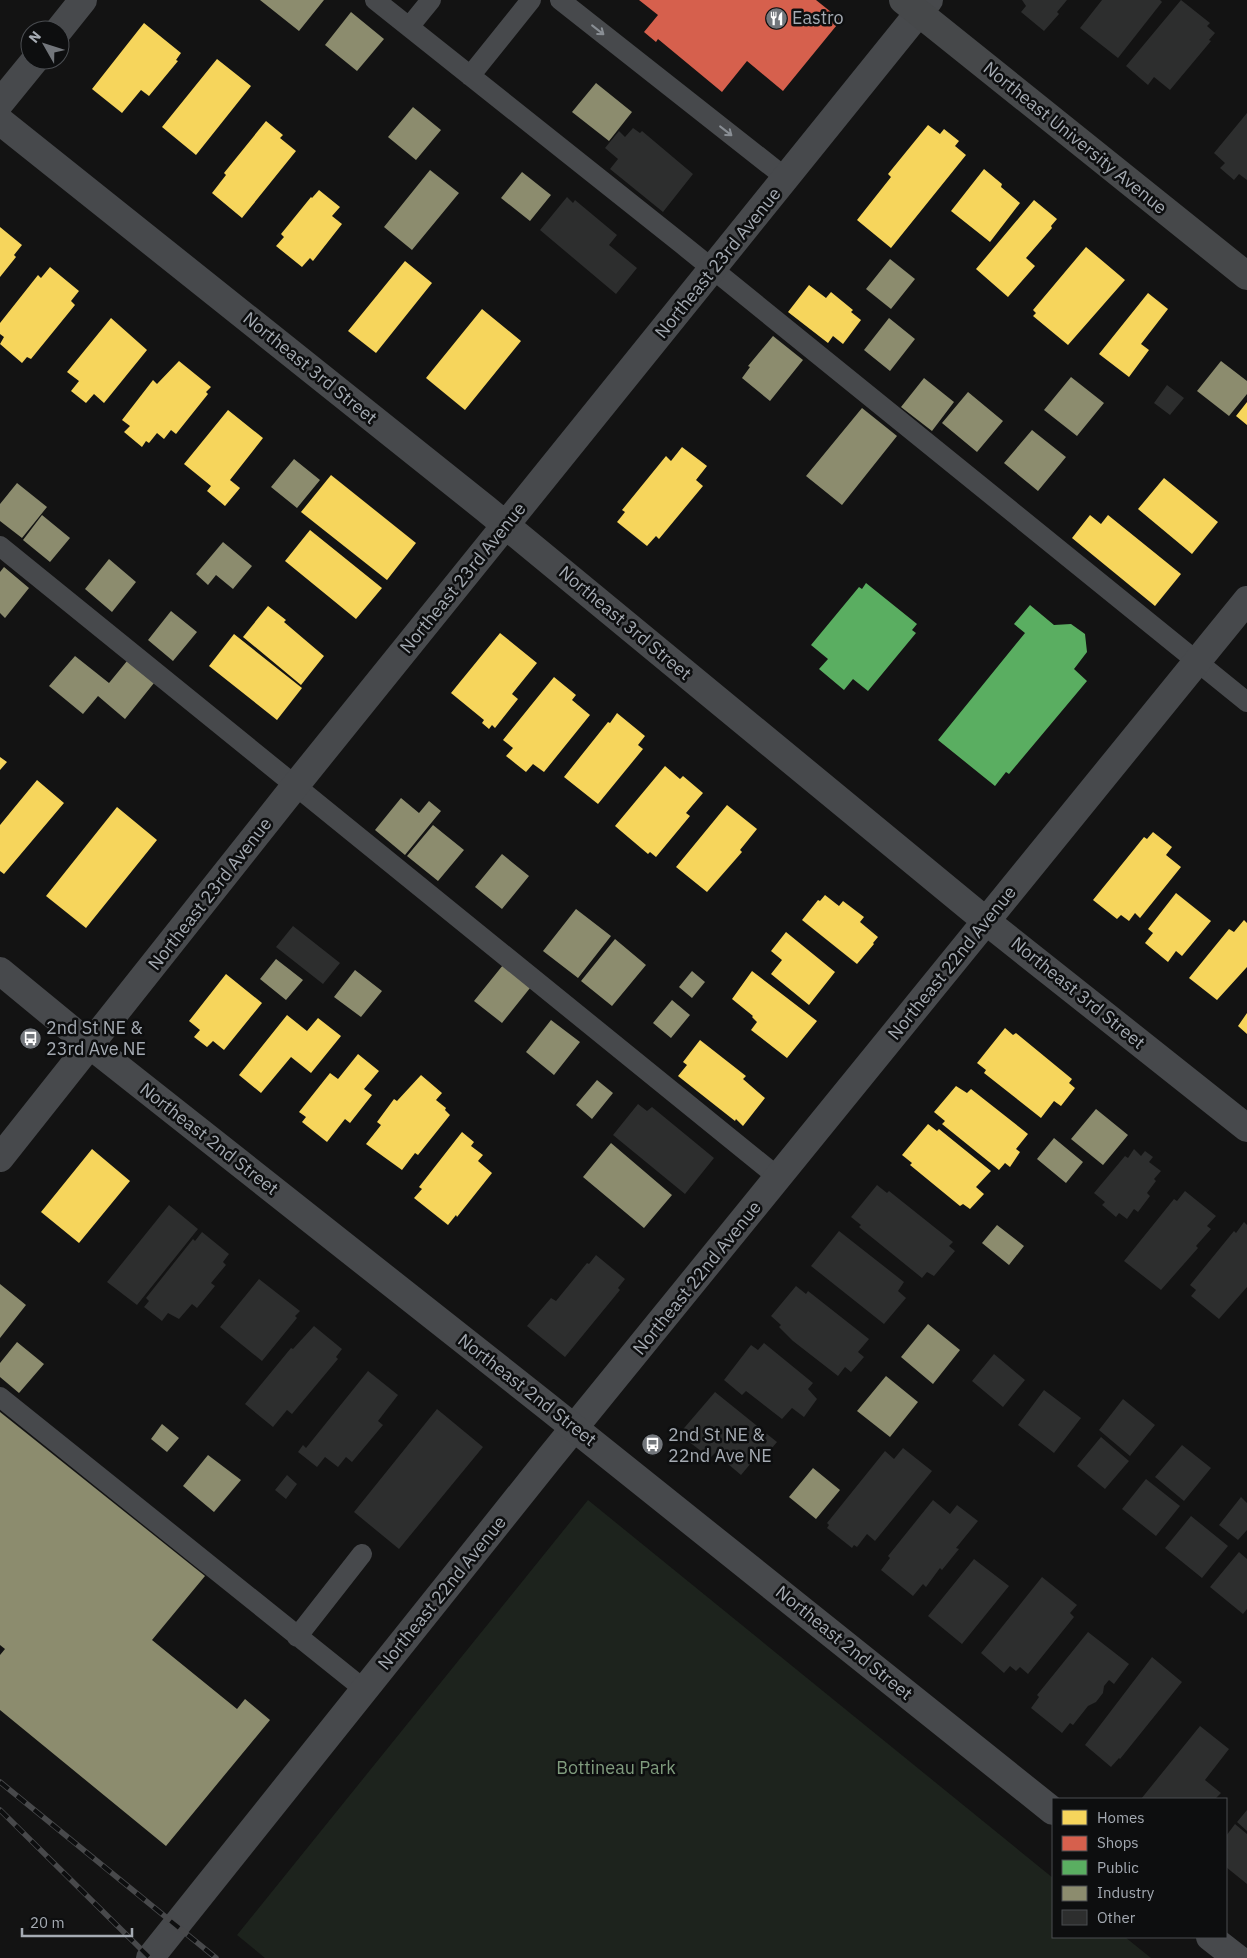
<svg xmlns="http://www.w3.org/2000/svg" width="1247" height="1958" font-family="'IBM Plex Sans',sans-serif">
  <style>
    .green { fill: #1d231d }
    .homes { fill: #f6d55c }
    .shops { fill: #d6604d }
    .public { fill: #5aae61 }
    .industry { fill: #8c8c6e }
    .building { fill: #2d2e2e }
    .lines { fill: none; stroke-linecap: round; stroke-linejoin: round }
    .service { stroke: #47494c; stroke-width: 20 }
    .minor { stroke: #47494c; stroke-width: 28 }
    .tertiary { stroke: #47494c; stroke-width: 28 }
    .secondary { stroke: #46484a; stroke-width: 28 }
    .rail-casing { stroke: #48494b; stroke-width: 5.5 }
    .rail { stroke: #0d0e0f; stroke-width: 4; stroke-dasharray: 11; stroke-linecap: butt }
    .oneway { stroke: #898e94 }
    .labels { text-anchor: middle; stroke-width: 5; stroke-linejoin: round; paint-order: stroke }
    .poi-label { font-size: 18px; fill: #a5abb3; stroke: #0d0e0f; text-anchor: start }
    .street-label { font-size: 18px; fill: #a5abb3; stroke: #0d0e0f }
    .park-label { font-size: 18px; fill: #809c7e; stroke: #0d0e0f }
  </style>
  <rect width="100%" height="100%" fill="#131313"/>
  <path class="green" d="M 588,1500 L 1053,1878 L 1053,1937 L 1125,1937 L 1151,1958 L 265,1958 L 237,1935 Z"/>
  <path class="homes" d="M 144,23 L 181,53 L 176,60 L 178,61 L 149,96 L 141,90 L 122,113 L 92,89 Z
    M 217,59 L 251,86 L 196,155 L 162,127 Z
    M 266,121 L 283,135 L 280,138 L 296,151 L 242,218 L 212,193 L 226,175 L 224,173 Z
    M 928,125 L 940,134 L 944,129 L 959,141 L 955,146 L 966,155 L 891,248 L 857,220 L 891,177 L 888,174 Z
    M 984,169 L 1002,184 L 1001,187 L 1020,203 L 990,242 L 951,211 Z
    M 319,190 L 340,207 L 332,216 L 342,224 L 313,261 L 310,258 L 302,267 L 276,246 L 284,237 L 281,234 L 311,197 L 312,198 Z
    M 1034,200 L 1057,219 L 1051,226 L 1052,228 L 1026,258 L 1035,266 L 1008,297 L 976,269 Z
    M 0,227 L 22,245 L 14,255 L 16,257 L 0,277 Z
    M 1086,247 L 1125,280 L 1068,345 L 1033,316 L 1036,313 L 1033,310 Z
    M 405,261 L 432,283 L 376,353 L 348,331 Z
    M 50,267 L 79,291 L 71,301 L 75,305 L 31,359 L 27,357 L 22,363 L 0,344 L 4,337 L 0,334 L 0,323 L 38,275 L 41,278 Z
    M 809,285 L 826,298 L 831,292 L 853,310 L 851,312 L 861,320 L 843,344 L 833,336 L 828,343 L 788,312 Z
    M 1148,293 L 1168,309 L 1141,344 L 1149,350 L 1129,377 L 1099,354 Z
    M 482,309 L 521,341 L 465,410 L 426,378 Z
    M 111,318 L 147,350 L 104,403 L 94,394 L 86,403 L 71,391 L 79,381 L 67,372 Z
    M 179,361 L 211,387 L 206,392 L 208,394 L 176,434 L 171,430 L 164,439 L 157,433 L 149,443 L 146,441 L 142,447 L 124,432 L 130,426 L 122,420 L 153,380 L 157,384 Z
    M 1247,402 L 1247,425 L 1236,416 Z
    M 228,410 L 263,438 L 230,480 L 240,488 L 225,506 L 207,491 L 211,486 L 184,464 Z
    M 682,447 L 707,466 L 696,480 L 703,486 L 659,539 L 656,536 L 647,546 L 617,522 L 625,512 L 622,510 L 666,456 L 671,461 Z
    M 331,475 L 416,543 L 387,580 L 301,512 Z
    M 1164,478 L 1218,522 L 1192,554 L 1138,509 Z
    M 1090,515 L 1101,524 L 1108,515 L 1181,574 L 1155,606 L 1072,538 Z
    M 310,530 L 382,588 L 356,619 L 285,561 Z
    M 268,606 L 286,620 L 284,622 L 324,656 L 301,685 L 243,637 Z
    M 500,633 L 537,663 L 512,694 L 518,699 L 495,728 L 492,725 L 489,729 L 482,723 L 484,720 L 451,693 Z
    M 234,634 L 302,688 L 277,720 L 209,666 Z
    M 554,677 L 576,695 L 572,700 L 590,715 L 544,772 L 533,764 L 526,772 L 506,756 L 513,748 L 503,740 Z
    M 617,713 L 645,736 L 638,745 L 643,749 L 598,804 L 564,777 L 608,722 L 610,723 Z
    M 0,757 L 7,762 L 0,770 Z
    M 665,766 L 680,779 L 683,776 L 703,793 L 686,813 L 690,816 L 656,857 L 650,852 L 648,854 L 615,826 Z
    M 37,780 L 64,803 L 4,874 L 0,871 L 0,825 Z
    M 727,805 L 757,829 L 740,850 L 742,852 L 707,892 L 676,867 Z
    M 117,807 L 157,840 L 86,928 L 46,896 Z
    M 1153,832 L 1172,847 L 1166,855 L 1181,867 L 1140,918 L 1135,913 L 1129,921 L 1121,915 L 1117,919 L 1093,900 L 1144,837 L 1147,839 Z
    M 1176,893 L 1211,921 L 1182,956 L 1176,951 L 1168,962 L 1145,943 L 1153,933 L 1148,929 Z
    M 825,895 L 839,906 L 843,901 L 864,917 L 860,922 L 878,937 L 873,943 L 874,944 L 857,964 L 802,920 L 818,900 L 820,901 Z
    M 1244,920 L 1247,923 L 1247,967 L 1217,1000 L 1189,978 L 1229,929 L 1234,932 Z
    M 786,932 L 835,972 L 809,1005 L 771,974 L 782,960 L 771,951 Z
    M 752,971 L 817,1021 L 787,1058 L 751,1030 L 757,1022 L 752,1017 L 753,1016 L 732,999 Z
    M 226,974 L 262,1003 L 224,1050 L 213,1041 L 207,1047 L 194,1037 L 200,1030 L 189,1021 Z
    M 1247,1013 L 1247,1034 L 1238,1026 Z
    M 287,1015 L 307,1031 L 318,1018 L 341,1036 L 311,1073 L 291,1057 L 261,1093 L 239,1075 Z
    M 1005,1028 L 1013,1035 L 1016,1033 L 1072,1079 L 1069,1083 L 1075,1088 L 1061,1106 L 1054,1101 L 1041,1118 L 984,1073 L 986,1070 L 977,1063 Z
    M 700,1040 L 746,1076 L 743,1079 L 765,1098 L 743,1126 L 736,1119 L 735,1121 L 678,1076 L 687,1065 L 683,1062 Z
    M 358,1054 L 379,1071 L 364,1089 L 372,1095 L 350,1123 L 345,1119 L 327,1142 L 302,1122 L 306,1117 L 299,1112 L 330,1073 L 338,1079 Z
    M 421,1075 L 442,1093 L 436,1100 L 446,1108 L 445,1110 L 450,1115 L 418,1155 L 415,1153 L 402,1170 L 366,1144 L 381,1125 L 377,1122 L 394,1099 L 397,1101 Z
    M 956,1086 L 967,1093 L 971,1089 L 1028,1134 L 1016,1149 L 1020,1152 L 1010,1167 L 1005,1163 L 999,1170 L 942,1124 L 945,1121 L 934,1112 Z
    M 928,1124 L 937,1131 L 939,1129 L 991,1171 L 976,1187 L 984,1194 L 970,1209 L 963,1204 L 960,1206 L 910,1165 L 912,1163 L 902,1155 Z
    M 462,1132 L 474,1142 L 471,1146 L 483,1155 L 478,1161 L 492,1173 L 457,1217 L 456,1215 L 448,1225 L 414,1198 L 422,1189 L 419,1187 Z
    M 92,1149 L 130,1181 L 79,1243 L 41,1212 Z"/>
  <path class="shops" d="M 639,0 L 816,0 L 841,20 L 783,91 L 747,61 L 722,92 L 658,39 L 656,42 L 644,32 L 658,15 Z"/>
  <path class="public" d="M 866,583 L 917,624 L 912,630 L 916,633 L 868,691 L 853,679 L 844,690 L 819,669 L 828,659 L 811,645 L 859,587 L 862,589 Z
    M 1030,605 L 1054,625 L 1071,624 L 1085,634 L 1087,652 L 1074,669 L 1087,681 L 1009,774 L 1006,772 L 995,786 L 938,740 L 1025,633 L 1014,624 Z"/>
  <path class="industry" d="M 260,0 L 324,0 L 299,31 Z
    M 351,12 L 384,39 L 357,71 L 325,45 Z
    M 596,83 L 632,112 L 609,141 L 572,112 Z
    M 413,107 L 441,130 L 416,160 L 388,137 Z
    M 430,170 L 459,193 L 412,250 L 384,227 Z
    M 522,172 L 551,195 L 530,221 L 501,198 Z
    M 890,259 L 915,279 L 891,309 L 866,289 Z
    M 889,318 L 915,339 L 890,371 L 864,350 Z
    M 773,336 L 803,360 L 770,401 L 742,378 L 750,367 L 748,366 Z
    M 1221,361 L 1247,381 L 1247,394 L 1229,416 L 1197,391 Z
    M 1071,377 L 1104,403 L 1077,436 L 1044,410 Z
    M 924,378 L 954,402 L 932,431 L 901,407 Z
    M 968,392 L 1003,421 L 977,452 L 942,423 Z
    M 862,408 L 897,436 L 842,505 L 806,476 Z
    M 1032,430 L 1066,457 L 1038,491 L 1004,463 Z
    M 294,459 L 320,480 L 297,508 L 271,487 Z
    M 17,483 L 47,507 L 22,538 L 0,521 L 0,504 Z
    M 42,515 L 70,538 L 50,562 L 23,540 Z
    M 223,542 L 252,566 L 233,589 L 216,575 L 208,585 L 196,574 Z
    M 109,559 L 136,582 L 112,612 L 85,589 Z
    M 4,567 L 29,588 L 5,618 L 0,613 L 0,572 Z
    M 171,611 L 197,632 L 173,661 L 148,640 Z
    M 75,656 L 109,683 L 127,661 L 154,683 L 125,719 L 98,696 L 83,714 L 49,686 Z
    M 401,798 L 419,813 L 429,801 L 441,811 L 405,855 L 375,830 Z
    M 433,825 L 464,850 L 438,881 L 407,856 Z
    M 502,854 L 529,876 L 502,909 L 475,887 Z
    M 576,909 L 611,936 L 578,978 L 543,951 Z
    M 615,939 L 646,965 L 612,1006 L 581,981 Z
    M 276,959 L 303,980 L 286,1000 L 260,979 Z
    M 503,965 L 530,988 L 502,1023 L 474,1001 Z
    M 355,970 L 382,991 L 361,1017 L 334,997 Z
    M 692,971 L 705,982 L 692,998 L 679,987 Z
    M 672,1000 L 690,1015 L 671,1038 L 653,1023 Z
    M 551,1020 L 580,1042 L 554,1075 L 526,1052 Z
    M 597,1080 L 613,1093 L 592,1119 L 576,1105 Z
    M 1096,1109 L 1128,1135 L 1103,1165 L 1071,1139 Z
    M 1054,1138 L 1083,1162 L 1066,1183 L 1037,1159 Z
    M 611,1143 L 672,1195 L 644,1228 L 583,1177 Z
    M 997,1225 L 1024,1246 L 1009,1265 L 982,1243 Z
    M 0,1284 L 26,1305 L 0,1338 Z
    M 928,1324 L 960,1350 L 933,1384 L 901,1357 Z
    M 17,1342 L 44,1364 L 19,1393 L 0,1377 L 0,1363 Z
    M 886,1376 L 918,1402 L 890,1437 L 857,1411 Z
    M 0,1412 L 205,1576 L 152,1640 L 237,1709 L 245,1699 L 270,1720 L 166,1846 L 0,1710 L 0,1655 L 5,1649 L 0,1645 Z
    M 162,1424 L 179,1438 L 167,1452 L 151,1439 Z
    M 208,1455 L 241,1480 L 214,1512 L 183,1486 Z
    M 813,1468 L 840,1490 L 816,1519 L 789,1497 Z"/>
  <path class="building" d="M 1022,0 L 1067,0 L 1057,12 L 1059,14 L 1044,31 L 1021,12 L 1026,6 Z
    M 1102,0 L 1160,0 L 1162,2 L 1118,58 L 1080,28 Z
    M 1181,0 L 1210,23 L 1207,26 L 1215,33 L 1209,40 L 1211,41 L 1170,90 L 1154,77 L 1148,85 L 1126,66 Z
    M 1247,113 L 1247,180 L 1239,174 L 1234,180 L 1220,168 L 1225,163 L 1214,153 Z
    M 633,128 L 640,133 L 642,131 L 693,174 L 663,212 L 610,169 L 618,159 L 605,148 L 619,131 L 625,137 Z
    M 567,197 L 573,203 L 575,200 L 617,235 L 609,245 L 637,268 L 616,294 L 540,230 Z
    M 1167,385 L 1184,398 L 1170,415 L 1154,403 Z
    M 293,926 L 340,963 L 323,984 L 276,947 Z
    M 638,1104 L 647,1111 L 652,1107 L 714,1158 L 685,1194 L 613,1135 Z
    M 1134,1149 L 1141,1156 L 1145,1151 L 1153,1157 L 1149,1162 L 1161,1171 L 1154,1179 L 1156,1181 L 1147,1193 L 1150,1196 L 1138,1212 L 1134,1209 L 1127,1219 L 1119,1213 L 1116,1217 L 1102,1205 L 1105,1202 L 1094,1193 L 1125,1156 L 1128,1158 Z
    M 877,1185 L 887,1193 L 889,1191 L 953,1242 L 949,1246 L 955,1251 L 934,1276 L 927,1272 L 922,1278 L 859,1227 L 861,1225 L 851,1217 Z
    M 1185,1191 L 1216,1216 L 1207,1226 L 1211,1229 L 1196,1246 L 1198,1248 L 1161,1290 L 1124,1261 L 1174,1199 L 1177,1201 Z
    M 169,1205 L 198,1229 L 137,1305 L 107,1282 Z
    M 1244,1222 L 1247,1225 L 1247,1287 L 1219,1319 L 1191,1296 L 1196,1290 L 1190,1285 L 1234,1231 L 1236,1233 Z
    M 839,1231 L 904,1282 L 898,1291 L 906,1298 L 884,1324 L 811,1266 Z
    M 202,1232 L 229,1254 L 223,1262 L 226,1265 L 211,1283 L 215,1286 L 197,1308 L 192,1304 L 179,1319 L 168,1313 L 162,1321 L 144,1307 L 149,1301 L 146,1298 L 193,1239 L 195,1241 Z
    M 596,1255 L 625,1279 L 618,1288 L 620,1290 L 565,1357 L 527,1326 L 551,1298 L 556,1301 L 587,1263 L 589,1264 Z
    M 259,1279 L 300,1311 L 295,1316 L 297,1318 L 262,1361 L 220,1327 Z
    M 796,1286 L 806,1294 L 808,1291 L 869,1339 L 858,1352 L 864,1357 L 851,1372 L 845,1367 L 838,1376 L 793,1341 L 779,1327 L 781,1325 L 771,1316 Z
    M 314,1326 L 342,1349 L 336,1357 L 338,1359 L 292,1414 L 287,1410 L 273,1427 L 245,1404 L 291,1348 L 293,1349 Z
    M 764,1343 L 813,1383 L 808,1389 L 817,1399 L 804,1417 L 792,1408 L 782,1419 L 746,1391 L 742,1395 L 724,1380 L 751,1345 L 758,1350 Z
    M 994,1354 L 1025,1380 L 1003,1407 L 972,1381 Z
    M 368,1371 L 398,1395 L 378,1421 L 383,1425 L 352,1462 L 346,1457 L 338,1467 L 325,1457 L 317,1467 L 298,1452 L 303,1445 L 306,1448 Z
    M 1044,1390 L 1081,1418 L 1054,1453 L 1018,1425 Z
    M 715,1392 L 777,1442 L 761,1461 L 756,1457 L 741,1475 L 715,1453 L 710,1458 L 679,1434 Z
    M 1123,1399 L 1155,1425 L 1130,1456 L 1099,1430 Z
    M 437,1409 L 483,1447 L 399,1549 L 354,1512 Z
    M 1101,1437 L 1129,1461 L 1105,1489 L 1077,1466 Z
    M 1182,1445 L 1211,1468 L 1184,1501 L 1155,1477 Z
    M 903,1448 L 932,1471 L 875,1541 L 867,1534 L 857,1547 L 854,1545 L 852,1548 L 827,1528 L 829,1525 L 827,1523 L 885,1451 L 894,1459 Z
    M 287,1475 L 297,1484 L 286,1499 L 275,1490 Z
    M 1146,1479 L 1180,1506 L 1156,1536 L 1122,1509 Z
    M 1241,1497 L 1247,1503 L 1247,1530 L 1238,1540 L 1219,1525 Z
    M 933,1500 L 950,1514 L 957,1505 L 978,1521 L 956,1548 L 959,1549 L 942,1570 L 940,1568 L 926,1587 L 923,1584 L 913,1596 L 881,1570 L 890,1558 L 888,1556 Z
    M 1191,1516 L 1228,1546 L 1202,1578 L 1165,1548 Z
    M 1239,1552 L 1247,1559 L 1247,1609 L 1243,1614 L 1210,1587 Z
    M 974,1559 L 1009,1586 L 962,1644 L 928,1616 Z
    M 1042,1577 L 1077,1605 L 1070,1613 L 1074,1617 L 1028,1674 L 1020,1667 L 1016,1671 L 1010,1666 L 1004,1673 L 981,1653 Z
    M 1088,1632 L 1129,1664 L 1114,1684 L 1109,1680 L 1104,1686 L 1103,1693 L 1096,1702 L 1088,1706 L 1073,1725 L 1070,1723 L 1062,1733 L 1031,1708 L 1039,1697 L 1037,1695 Z
    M 1152,1657 L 1182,1682 L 1120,1759 L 1119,1758 L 1111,1767 L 1085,1745 Z
    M 1200,1726 L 1229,1749 L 1205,1780 L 1221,1793 L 1215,1799 L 1141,1799 Z
    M 1247,1810 L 1247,1831 L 1237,1822 Z
    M 1235,1824 L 1247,1834 L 1247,1884 L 1226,1867 L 1226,1836 Z"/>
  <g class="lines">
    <path class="service" d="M 375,0 L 683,245 L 1247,702
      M 560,0 L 786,178
      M 409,27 L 431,0
      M 470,76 L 531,0
      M 0,546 L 779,1178
      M 0,1397 L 365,1690
      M 297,1637 L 362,1554"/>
    <path class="minor" d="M 59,30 L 83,0
      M 0,103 L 35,60
      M 0,121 L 486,509 L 986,921 L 1247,1128
      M 0,1158 L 295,786 L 929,0
      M 150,1958 L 548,1460 L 1247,600"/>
    <path class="tertiary" d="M 0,971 L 90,1045 L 548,1407 L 1053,1811
      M 1210,1937 L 1237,1958"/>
    <path class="secondary" d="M 903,0 L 1247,276"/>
    <defs>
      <path id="rail" d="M 0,1782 L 216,1958
        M 0,1810 L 150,1958"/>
    </defs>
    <use href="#rail" class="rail-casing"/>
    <use href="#rail" class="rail"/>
  </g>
  <defs><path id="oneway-shaft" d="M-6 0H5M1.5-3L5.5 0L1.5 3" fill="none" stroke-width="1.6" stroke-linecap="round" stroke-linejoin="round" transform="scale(1.25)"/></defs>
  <g class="oneway">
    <use href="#oneway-shaft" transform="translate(598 30) rotate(38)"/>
    <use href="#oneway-shaft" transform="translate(726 131) rotate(38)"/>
  </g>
  <defs>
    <symbol id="restaurant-disc" viewBox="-11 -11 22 22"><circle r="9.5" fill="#72767b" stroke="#0d0e0f"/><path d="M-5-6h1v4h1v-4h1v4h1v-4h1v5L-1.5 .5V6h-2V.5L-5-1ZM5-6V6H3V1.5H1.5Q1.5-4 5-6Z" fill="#fff"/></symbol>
    <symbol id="bus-disc" viewBox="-11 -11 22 22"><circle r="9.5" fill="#72767b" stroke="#0d0e0f"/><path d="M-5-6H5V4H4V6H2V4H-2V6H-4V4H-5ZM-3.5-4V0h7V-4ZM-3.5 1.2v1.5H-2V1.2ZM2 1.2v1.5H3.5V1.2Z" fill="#fff"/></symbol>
  </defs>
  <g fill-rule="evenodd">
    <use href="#restaurant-disc" x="764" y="6" width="25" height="25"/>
    <use href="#bus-disc" x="18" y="1026" width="25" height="25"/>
    <use href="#bus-disc" x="640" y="1432" width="25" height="25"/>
  </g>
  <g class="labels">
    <g class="poi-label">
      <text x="792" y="24">Eastro</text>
      <text x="46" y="1034">2nd St NE &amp;<tspan x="46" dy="21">23rd Ave NE</tspan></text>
      <text x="668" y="1441">2nd St NE &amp;<tspan x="668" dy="21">22nd Ave NE</tspan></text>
    </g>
    <g class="street-label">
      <text transform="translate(1075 138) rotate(39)" y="6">Northeast University Avenue</text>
      <text transform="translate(718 263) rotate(-51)" y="6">Northeast 23rd Avenue</text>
      <text transform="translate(310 368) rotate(39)" y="6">Northeast 3rd Street</text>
      <text transform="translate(463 578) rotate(-51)" y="6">Northeast 23rd Avenue</text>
      <text transform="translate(625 623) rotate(40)" y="6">Northeast 3rd Street</text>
      <text transform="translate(210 894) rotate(-52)" y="6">Northeast 23rd Avenue</text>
      <text transform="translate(952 963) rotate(-51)" y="6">Northeast 22nd Avenue</text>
      <text transform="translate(1078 993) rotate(39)" y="6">Northeast 3rd Street</text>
      <text transform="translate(209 1139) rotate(38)" y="6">Northeast 2nd Street</text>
      <text transform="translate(697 1278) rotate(-51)" y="6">Northeast 22nd Avenue</text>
      <text transform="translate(527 1390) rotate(38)" y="6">Northeast 2nd Street</text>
      <text transform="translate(442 1593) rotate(-51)" y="6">Northeast 22nd Avenue</text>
      <text transform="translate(844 1643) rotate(39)" y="6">Northeast 2nd Street</text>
    </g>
    <g class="park-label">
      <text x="616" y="1774">Bottineau Park</text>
    </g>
  </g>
  <rect x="1052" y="1798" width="175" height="140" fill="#0d0e0f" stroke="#4a4d51"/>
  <rect x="1062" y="1810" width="25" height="15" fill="#f6d55c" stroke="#4a4d51"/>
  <text x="1097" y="1823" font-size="15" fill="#a5abb3">Homes</text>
  <rect x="1062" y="1836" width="25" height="15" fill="#d6604d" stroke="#4a4d51"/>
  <text x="1097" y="1848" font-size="15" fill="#a5abb3">Shops</text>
  <rect x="1062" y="1860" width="25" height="15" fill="#5aae61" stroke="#4a4d51"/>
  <text x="1097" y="1873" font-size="15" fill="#a5abb3">Public</text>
  <rect x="1062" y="1886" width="25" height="15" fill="#8c8c6e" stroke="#4a4d51"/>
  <text x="1097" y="1898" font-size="15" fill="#a5abb3">Industry</text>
  <rect x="1062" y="1910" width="25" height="15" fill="#2d2e2e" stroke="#4a4d51"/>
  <text x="1097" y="1923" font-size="15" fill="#a5abb3">Other</text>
  <g transform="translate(45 45) rotate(309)"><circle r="24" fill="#0d0e0f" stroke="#4a4d51"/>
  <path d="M0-4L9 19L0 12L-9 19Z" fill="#72767b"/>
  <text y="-8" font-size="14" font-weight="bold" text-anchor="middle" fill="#a5abb3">N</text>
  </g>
  <path d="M22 1928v8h110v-8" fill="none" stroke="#a5abb3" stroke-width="2.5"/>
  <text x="30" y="1928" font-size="15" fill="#a5abb3" stroke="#0d0e0f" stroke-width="4" paint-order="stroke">20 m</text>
</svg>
